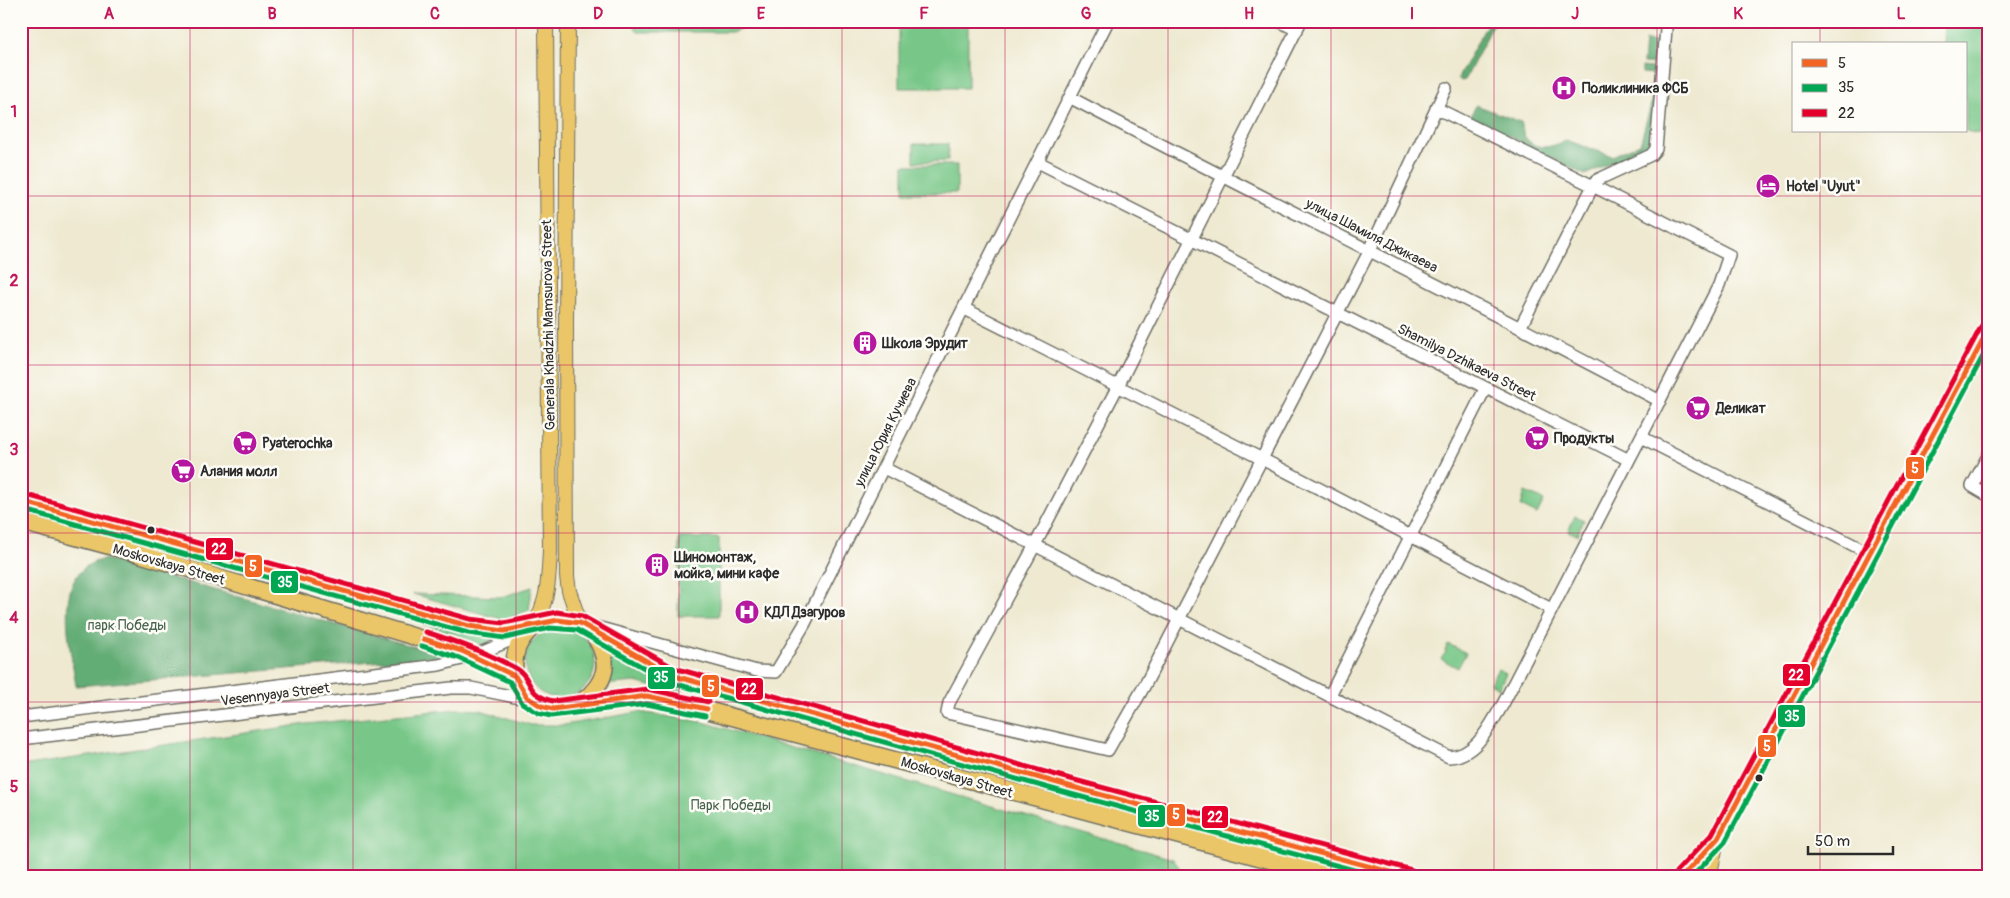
<svg xmlns="http://www.w3.org/2000/svg" width="2010" height="898" font-family="Pangolin,sans-serif">
  <style>
    .green { fill: #78c788; stroke: #52795a }
    .forest { fill: #62ac74; stroke: #466c50 }
    .lines { fill: none; stroke-linecap: round; stroke-linejoin: round }
    .minor-casing { stroke: #6f6e65; stroke-width: 14 }
    .major-casing { stroke: #6f6e65; stroke-width: 16 }
    .highway-casing { stroke: #6f6e65; stroke-width: 19 }
    .minor { stroke: #fff; stroke-width: 11 }
    .major { stroke: #eac669; stroke-width: 14 }
    .highway { stroke: #eac669; stroke-width: 16 }
    .bus-1-casing { stroke: #fdfcf7; stroke-width: 9 }
    .bus-2-casing { stroke: #fdfcf7; stroke-width: 9 }
    .bus-3-casing { stroke: #fdfcf7; stroke-width: 9 }
    .bus-1 { stroke: #f26522; stroke-width: 5 }
    .bus-2 { stroke: #00a651; stroke-width: 5 }
    .bus-3 { stroke: #e4002b; stroke-width: 5 }
    .grid { fill: none; stroke: #c2185b; stroke-width: 1; stroke-opacity: 0.55 }
    .bus-dot { fill: #2b2b2b; stroke: #fdfcf7; stroke-width: 2 }
    .labels { text-anchor: middle; stroke-width: 5; stroke-linejoin: round; paint-order: stroke }
    .poi-label { font-size: 14px; font-weight: bold; fill: #2b2b2b; stroke: #fdfcf7; text-anchor: start }
    .street-label { font-size: 14px; fill: #2b2b2b; stroke: #fdfcf7 }
    .park-label { font-size: 14px; fill: #46624c; stroke: #fdfcf7 }
    .line-badge { stroke: #fdfcf7; stroke-width: 2 }
    .badge-label { font-size: 14px; text-anchor: middle; font-weight: bold; fill: #fff }
    .neatline { fill: none; stroke: #c2185b; stroke-width: 2 }
    .grid-label { font-size: 16px; text-anchor: middle; font-weight: bold; fill: #c2185b }
  </style>
  <rect width="100%" height="100%" fill="#fdfcf7"/>
  <filter id="ink" filterUnits="userSpaceOnUse"><feTurbulence type="fractalNoise" baseFrequency=".02" numOctaves="2"/><feDisplacementMap in="SourceGraphic" scale="10" xChannelSelector="R" yChannelSelector="G"/><feConvolveMatrix kernelMatrix="1 2 1 2 8 2 1 2 1" color-interpolation-filters="sRGB"/></filter>
  <filter id="wash" filterUnits="userSpaceOnUse"><feTurbulence type="fractalNoise" baseFrequency=".0096" numOctaves="4" result="noise"/><feDisplacementMap in="SourceGraphic" scale="20" xChannelSelector="R" yChannelSelector="G"/><feGaussianBlur stdDeviation="1.12" result="paint"/><feColorMatrix in="noise" values="0 0 0 0 0 0 0 0 0 0 0 0 0 0 0 0 0 1.4 0 .05"/><feComposite in="paint" operator="in"/></filter>
  <g filter="url(#wash)">
    <rect width="100%" height="100%" fill="#eee9d0"/>
    <path class="green" d="M 631,21 L 745,21 L 742,28 L 732,32 L 638,32 Z
      M 899,21 L 968,21 L 968,88 L 899,88 Z
      M 1945,21 L 1989,21 L 1983,135 L 1966,131 L 1966,44 L 1944,44 Z
      M 914,144 L 948,144 L 948,161 L 914,162 Z
      M 904,165 L 957,165 L 957,193 L 904,193 Z
      M 1525,492 L 1544,500 L 1537,514 L 1521,506 Z
      M 1575,516 L 1584,520 L 1577,535 L 1568,531 Z
      M 679,538 L 719,538 L 719,616 L 678,616 Z
      M 532,587 L 529,610 L 515,616 L 501,619 L 413,594 L 502,597 Z
      M 424,621 L 500,636 L 482,645 L 456,634 L 423,624 Z
      M525 663a35 35 0 1 1 70 0a35 35 0 1 1-70 0Z
      M 1448,644 L 1466,653 L 1458,668 L 1441,659 L 1446,652 L 1445,651 Z
      M 611,656 L 632,670 L 658,681 L 657,679 L 683,687 L 681,694 L 635,682 L 603,685 Z
      M 1498,669 L 1506,673 L 1499,688 L 1490,683 Z
      M 457,709 L 480,710 L 531,725 L 564,725 L 639,712 L 703,722 L 1173,859 L 1186,877 L 21,877 L 21,766 L 307,724 Z"/>
    <path class="forest" d="M 1489,21 L 1495,21 L 1465,80 L 1461,81 L 1458,78 Z
      M 1615,21 L 1662,21 L 1662,30 L 1649,32 L 1646,23 Z
      M 1645,41 L 1661,42 L 1659,64 L 1643,63 Z
      M 1642,67 L 1659,69 L 1654,144 L 1585,175 L 1471,116 L 1476,105 L 1521,122 C 1523,126 1522,133 1525,137 C 1536,152 1553,147 1566,140 L 1612,156 L 1640,144 L 1651,104 L 1654,74 L 1642,73 Z
      M 106,559 L 447,656 L 76,686 C 71,647 48,568 106,559 Z"/>
  </g>
  <g filter="url(#ink)">
    <g class="lines">
      <defs>
        <path id="minor" d="M 1279,21 L 1297,30
          M 1301,21 L 1118,386 L 1035,545 L 949,703 L 947,713 L 1108,750 L 1146,683 L 1370,250 L 1446,88
          M 1071,98 C 1266,200 1465,297 1660,401
          M 1436,108 L 1593,186 L 1521,326
          M 1038,162 L 1629,460 L 1641,437 L 1871,554
          M 965,309 L 1262,459 L 1551,609
          M 1976,356 L 1989,358
          M 1641,437 L 1719,285 L 1729,255 L 1593,186 L 1597,180 L 1651,155 L 1656,149 L 1666,29
          M 1989,454 L 1972,486 L 1989,496
          M 884,468 L 1449,757 C 1477,756 1490,725 1503,704 L 1629,460
          M 593,626 L 757,671 L 776,672 L 804,625 L 1108,21
          M 1330,695 L 1485,389
          M 21,717 L 439,665 L 473,656 L 523,635
          M 21,739 L 451,688 L 471,688 L 530,700"/>
        <path id="major" d="M 568,21 L 566,327 L 567,576 L 569,591 L 580,623
          M 534,626 C 549,597 548,583 550,551 L 546,21
          M 1682,877 L 1718,838 L 1989,329
          M 1709,877 L 1717,841"/>
        <path id="highway" d="M 21,501 L 469,626 C 480,627 493,631 504,631 C 536,630 545,613 580,623 L 671,675 L 1065,785 L 1410,877
          M 21,522 L 139,554 L 462,651 L 515,676
          M 534,626 C 519,639 512,653 515,673 C 517,692 536,708 554,709 C 564,710 572,706 581,705 C 609,700 637,695 665,699 L 1334,877
          M 578,705 C 607,683 614,662 591,631"/>
      </defs>
      <use href="#minor" class="minor-casing"/>
      <use href="#major" class="major-casing"/>
      <use href="#highway" class="highway-casing"/>
      <use href="#minor" class="minor"/>
      <use href="#major" class="major"/>
      <use href="#highway" class="highway"/>
      <defs>
        <path id="bus-1" d="M 21,501 L 469,626 L 504,631 L 558,620 L 580,623 L 671,675 L 1065,785 L 1409,877
          M 424,639 L 462,651 L 515,676 L 527,697 L 541,706 L 553,709 L 647,696 L 707,709
          M 1682,877 L 1718,838 L 1989,329"/>
        <path id="bus-2" d="M 21,509 L 468,633 L 505,638 L 550,628 L 577,630 L 669,682 L 1063,792 L 1380,877
          M 422,646 L 459,658 L 510,682 L 522,703 L 538,713 L 551,716 L 647,704 L 705,716
          M 1692,877 L 1725,842 L 1989,345"/>
        <path id="bus-3" d="M 23,494 L 470,619 L 504,623 L 557,612 L 582,616 L 674,668 L 1067,778 L 1412,870
          M 426,632 C 457,642 489,653 517,669 C 533,678 524,694 553,701 L 647,689 L 709,702
          M 1676,872 L 1712,834 L 1982,325"/>
      </defs>
      <use href="#bus-1" class="bus-1-casing"/>
      <use href="#bus-2" class="bus-2-casing"/>
      <use href="#bus-3" class="bus-3-casing"/>
      <use href="#bus-1" class="bus-1"/>
      <use href="#bus-2" class="bus-2"/>
      <use href="#bus-3" class="bus-3"/>
    </g>
  </g>
  <path class="grid" d="M 190,21 L 190,877M 353,21 L 353,877M 516,21 L 516,877M 679,21 L 679,877M 842,21 L 842,877M 1005,21 L 1005,877M 1168,21 L 1168,877M 1331,21 L 1331,877M 1494,21 L 1494,877M 1657,21 L 1657,877M 1820,21 L 1820,44M 1820,131 L 1820,877M 21,196 L 1989,196M 21,365 L 1989,365M 21,533 L 1989,533M 21,702 L 1989,702"/>
  <defs>
    <symbol id="hospital-disc" viewBox="-11 -11 22 22"><circle r="9.5" fill="#b5179e" stroke="#fdfcf7"/><path d="M-5-5h3v3.5h4V-5h3V5h-3V1.5h-4V5h-3Z" fill="#fff"/></symbol>
    <symbol id="hotel-disc" viewBox="-11 -11 22 22"><circle r="9.5" fill="#b5179e" stroke="#fdfcf7"/><path d="M-6-4.5h1.5V1H6V5H4.5V3h-9V5H-6ZM-4 0a1.8 1.8 0 1 1 3.6 0ZM.5 0V-2.5h3Q6-2.5 6 0Z" fill="#fff"/></symbol>
    <symbol id="building-disc" viewBox="-11 -11 22 22"><circle r="9.5" fill="#b5179e" stroke="#fdfcf7"/><path d="M-4-6H4V6H1V3H-1V6H-4ZM-2.5-4.3h1.7v1.8h-1.7ZM.8-4.3h1.7v1.8H.8ZM-2.5-1h1.7V.8h-1.7ZM.8-1h1.7V.8H.8Z" fill="#fff"/></symbol>
    <symbol id="supermarket-disc" viewBox="-11 -11 22 22"><circle r="9.5" fill="#b5179e" stroke="#fdfcf7"/><path d="M-6-5.5h2.5l.6 2H6L4.5 2H-2.5L-4.4-4H-6ZM-1.5 3.2a1.3 1.3 0 1 0 .1 0ZM3 3.2a1.3 1.3 0 1 0 .1 0Z" fill="#fff"/></symbol>
  </defs>
  <g fill-rule="evenodd">
    <use href="#hospital-disc" x="1550" y="74" width="28" height="28"/>
    <use href="#hotel-disc" x="1754" y="172" width="28" height="28"/>
    <use href="#building-disc" x="851" y="329" width="28" height="28"/>
    <use href="#supermarket-disc" x="1684" y="394" width="28" height="28"/>
    <use href="#supermarket-disc" x="1523" y="424" width="28" height="28"/>
    <use href="#supermarket-disc" x="231" y="429" width="28" height="28"/>
    <use href="#supermarket-disc" x="169" y="457" width="28" height="28"/>
    <use href="#building-disc" x="643" y="551" width="28" height="28"/>
    <use href="#hospital-disc" x="733" y="598" width="28" height="28"/>
  </g>
  <g class="bus-dot">
    <circle cx="151" cy="530" r="4.5"/>
    <circle cx="1759" cy="778" r="4.5"/>
  </g>
  <g class="labels">
    <g class="poi-label">
      <text x="1582" y="93">Поликлиника ФСБ</text>
      <text x="1786" y="191">Hotel "Uyut"</text>
      <text x="882" y="348">Школа Эрудит</text>
      <text x="1716" y="413">Деликат</text>
      <text x="1554" y="443">Продукты</text>
      <text x="262" y="448">Pyaterochka</text>
      <text x="200" y="476">Алания молл</text>
      <text x="674" y="562">Шиномонтаж,<tspan x="674" dy="16">мойка, мини кафе</tspan></text>
      <text x="764" y="617">КДЛ Дзагуров</text>
    </g>
    <g class="street-label">
      <text transform="translate(1372 235) rotate(27)" y="5">улица Шамиля Джикаева</text>
      <text transform="translate(548 325) rotate(-91)" y="5">Generala Khadzhi Mamsurova Street</text>
      <text transform="translate(1467 362) rotate(27)" y="5">Shamilya Dzhikaeva Street</text>
      <text transform="translate(885 432) rotate(-63)" y="5">улица Юрия Кучиева</text>
      <text transform="translate(169 564) rotate(16)" y="5">Moskovskaya Street</text>
      <text transform="translate(275 694) rotate(-7)" y="5">Vesennyaya Street</text>
      <text transform="translate(957 777) rotate(16)" y="5">Moskovskaya Street</text>
    </g>
    <g class="park-label">
      <text x="127" y="630">парк Победы</text>
      <text x="731" y="810">Парк Победы</text>
    </g>
  </g>
  <g class="line-badge">
    <rect x="1905" y="456" width="20" height="24" rx="5" fill="#f26522"/>
    <rect x="205" y="537" width="29" height="24" rx="5" fill="#e4002b"/>
    <rect x="244" y="554" width="19" height="24" rx="5" fill="#f26522"/>
    <rect x="270" y="570" width="29" height="24" rx="5" fill="#00a651"/>
    <rect x="1782" y="663" width="29" height="24" rx="5" fill="#e4002b"/>
    <rect x="647" y="666" width="29" height="24" rx="5" fill="#00a651"/>
    <rect x="701" y="674" width="19" height="24" rx="5" fill="#f26522"/>
    <rect x="735" y="677" width="29" height="24" rx="5" fill="#e4002b"/>
    <rect x="1777" y="704" width="29" height="24" rx="5" fill="#00a651"/>
    <rect x="1757" y="734" width="20" height="24" rx="5" fill="#f26522"/>
    <rect x="1166" y="803" width="20" height="24" rx="5" fill="#f26522"/>
    <rect x="1137" y="804" width="29" height="24" rx="5" fill="#00a651"/>
    <rect x="1201" y="805" width="28" height="24" rx="5" fill="#e4002b"/>
  </g>
  <g class="badge-label">
    <text x="1915" y="473">5</text>
    <text x="219" y="554">22</text>
    <text x="253" y="571">5</text>
    <text x="285" y="587">35</text>
    <text x="1796" y="680">22</text>
    <text x="661" y="682">35</text>
    <text x="711" y="691">5</text>
    <text x="749" y="694">22</text>
    <text x="1792" y="721">35</text>
    <text x="1767" y="751">5</text>
    <text x="1176" y="819">5</text>
    <text x="1152" y="821">35</text>
    <text x="1215" y="822">22</text>
  </g>
  <rect width="2010" height="898" fill="none" stroke="#fdfcf7" stroke-width="55"/>
  <rect x="1792" y="42" width="175" height="90" fill="#fdfcf7" stroke="#a9a8a5"/>
  <rect x="1802" y="59" width="25" height="8" fill="#f26522" stroke="#a9a8a5"/>
  <text x="1838" y="68" font-size="15" fill="#2b2b2b">5</text>
  <rect x="1802" y="84" width="25" height="8" fill="#00a651" stroke="#a9a8a5"/>
  <text x="1838" y="92" font-size="15" fill="#2b2b2b">35</text>
  <rect x="1802" y="109" width="25" height="8" fill="#e4002b" stroke="#a9a8a5"/>
  <text x="1838" y="118" font-size="15" fill="#2b2b2b">22</text>
  <path d="M1808 846v8h85v-8" fill="none" stroke="#2b2b2b" stroke-width="2.5"/>
  <text x="1815" y="846" font-size="15" fill="#2b2b2b" stroke="#fdfcf7" stroke-width="4" paint-order="stroke">50 m</text>
  <rect x="28" y="28" width="1954" height="842" class="neatline"/>
  <g class="grid-label">
    <text x="109" y="19">A</text>
    <text x="272" y="19">B</text>
    <text x="435" y="19">C</text>
    <text x="598" y="19">D</text>
    <text x="761" y="19">E</text>
    <text x="924" y="19">F</text>
    <text x="1086" y="19">G</text>
    <text x="1249" y="19">H</text>
    <text x="1412" y="19">I</text>
    <text x="1575" y="19">J</text>
    <text x="1738" y="19">K</text>
    <text x="1901" y="19">L</text>
    <text x="14" y="117">1</text>
    <text x="14" y="286">2</text>
    <text x="14" y="455">3</text>
    <text x="14" y="623">4</text>
    <text x="14" y="792">5</text>
  </g>
</svg>
